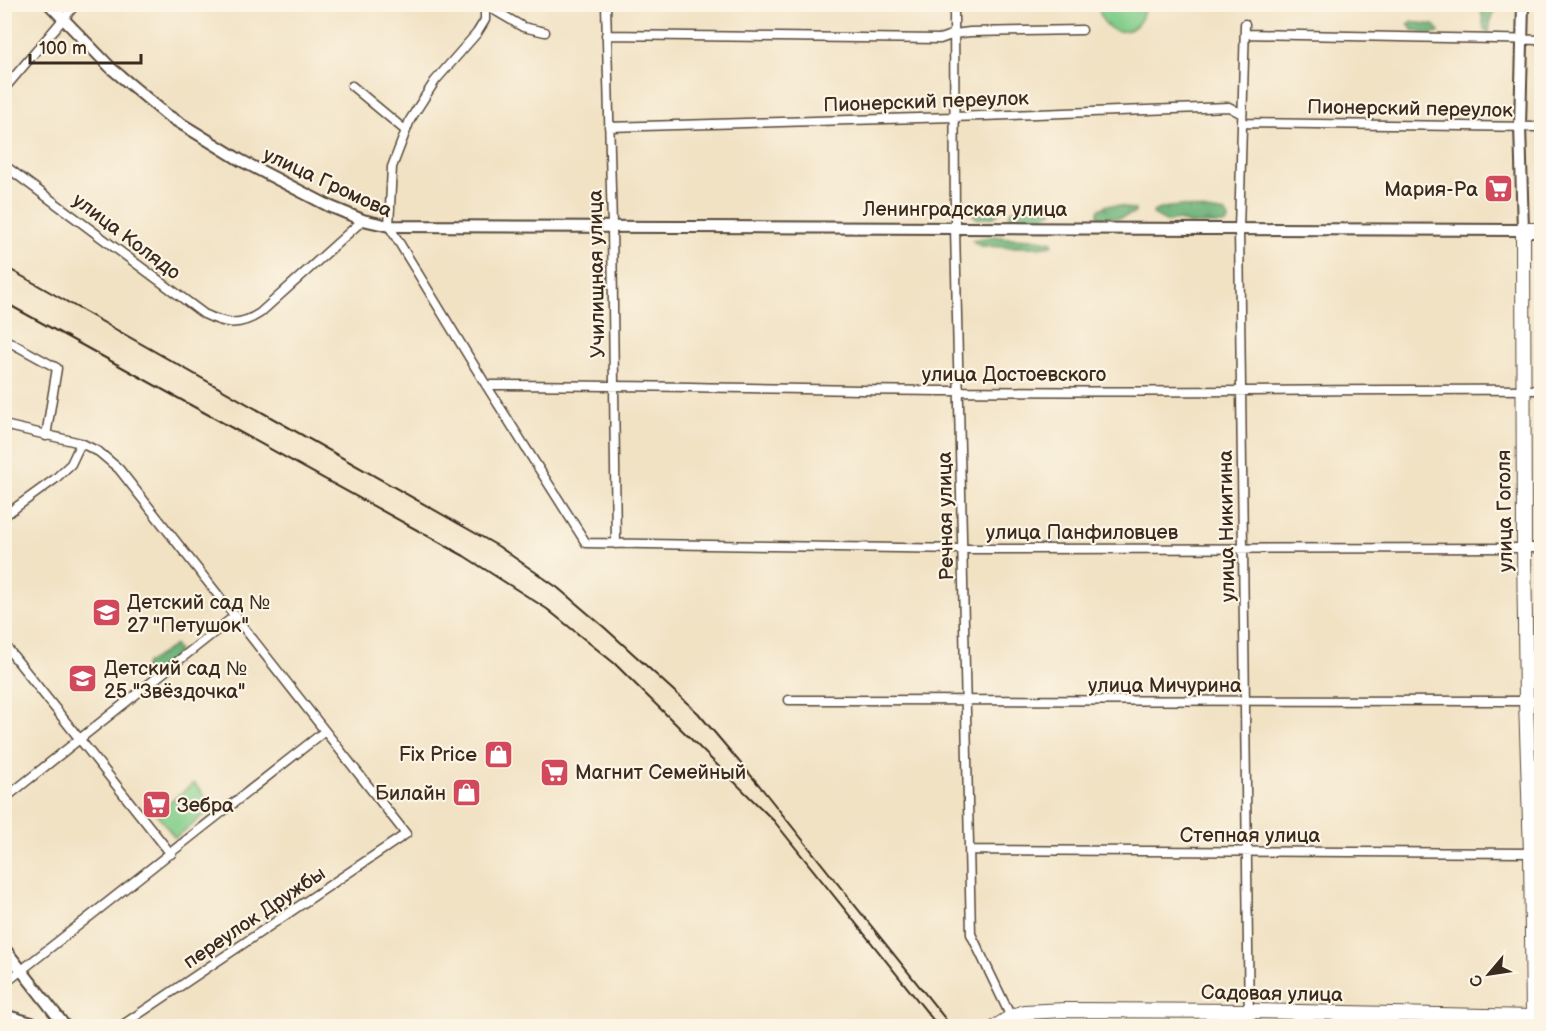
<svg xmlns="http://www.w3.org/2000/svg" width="1546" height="1031" font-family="'Balsamiq Sans',sans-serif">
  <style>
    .forest { fill: url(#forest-crowns); stroke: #526d4a; stroke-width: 1.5 }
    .garden { fill: #82cd8a; stroke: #5e7c54; stroke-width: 1.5 }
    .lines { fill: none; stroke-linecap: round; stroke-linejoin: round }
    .minor-casing { stroke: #564637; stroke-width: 11 }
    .tertiary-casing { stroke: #564637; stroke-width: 14 }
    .primary-casing { stroke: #564637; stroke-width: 16 }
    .minor { stroke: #fff; stroke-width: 8 }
    .tertiary { stroke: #fff; stroke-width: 10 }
    .primary { stroke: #fff; stroke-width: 14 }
    .rail { stroke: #3b2a1e; stroke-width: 2 }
    .labels { text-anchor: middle; stroke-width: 4.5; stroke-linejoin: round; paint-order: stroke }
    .street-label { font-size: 20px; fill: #3b2a1e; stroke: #fcf5e5 }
    .poi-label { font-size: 20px; fill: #3b2a1e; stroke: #fcf5e5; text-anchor: start }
  </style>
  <defs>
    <pattern id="forest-crowns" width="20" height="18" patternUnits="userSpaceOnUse" patternTransform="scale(1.5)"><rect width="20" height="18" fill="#69b076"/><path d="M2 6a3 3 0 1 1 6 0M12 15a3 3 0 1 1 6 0" fill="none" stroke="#588f60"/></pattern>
  </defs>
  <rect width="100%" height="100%" fill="#fcf5e5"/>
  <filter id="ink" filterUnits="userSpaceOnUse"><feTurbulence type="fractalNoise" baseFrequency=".0167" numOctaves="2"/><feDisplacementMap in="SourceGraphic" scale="12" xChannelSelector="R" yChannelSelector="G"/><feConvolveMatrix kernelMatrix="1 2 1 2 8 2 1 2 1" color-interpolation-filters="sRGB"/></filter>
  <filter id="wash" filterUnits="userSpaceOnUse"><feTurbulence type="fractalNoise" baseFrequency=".008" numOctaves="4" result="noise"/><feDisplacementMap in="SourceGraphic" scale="24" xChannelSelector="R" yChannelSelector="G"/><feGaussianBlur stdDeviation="1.35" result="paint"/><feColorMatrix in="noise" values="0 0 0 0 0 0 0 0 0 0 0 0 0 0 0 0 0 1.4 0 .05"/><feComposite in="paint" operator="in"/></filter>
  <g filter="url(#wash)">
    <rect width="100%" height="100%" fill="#f1e2c4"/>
    <path class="forest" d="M 1480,5 L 1497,5 L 1491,19 L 1489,33 L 1484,28 Z
      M 1413,21 C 1423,27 1436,19 1439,33 C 1431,35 1424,35 1417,30 L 1413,31 L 1408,24 Z
      M 981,204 L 995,207 L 999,213 L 994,217 L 977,219 L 972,214 L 971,209 L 974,206 Z
      M 1107,205 L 1121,206 L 1135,210 L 1135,213 L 1119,218 L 1108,217 L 1104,220 L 1098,216 L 1098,210 Z
      M 1036,206 L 1049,207 L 1053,212 C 1040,221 1028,216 1014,221 L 1009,216 L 1011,210 Z
      M 1182,206 L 1226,213 L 1229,219 L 1226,224 L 1188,224 L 1179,220 L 1167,222 L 1153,214 L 1154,211 L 1168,207 Z
      M 995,236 C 1014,241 1034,236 1052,242 L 1053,245 L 1037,247 L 1001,247 L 980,246 L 972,240 Z
      M 175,645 L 178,651 C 171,663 154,677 141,681 L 139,678 L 147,663 Z"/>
    <path class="garden" d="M 1099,5 L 1144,5 C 1144,40 1099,40 1099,5 Z
      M 194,783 L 214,807 L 175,838 L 156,813 Z"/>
  </g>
  <g filter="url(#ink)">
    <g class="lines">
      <defs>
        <path id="minor" d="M 484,4 L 523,27 L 545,32
          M 606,4 L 612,226 L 616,544
          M 954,4 L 955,228 L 971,934 L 1011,1017
          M 485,6 L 485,20 L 477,33 L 435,81 L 410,120 L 392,167 L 389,226 L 486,385 L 586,543 L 963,549 L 1542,548
          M 1245,24 L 1239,229 L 1249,1026
          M 1245,34 L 1542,40
          M 606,35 L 940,39 L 954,34 L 970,32 L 1082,30
          M 352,86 L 406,131
          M 4,89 L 76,4
          M 1242,123 L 1542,127
          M 609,127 L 954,117 L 1229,107 L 1242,114
          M 4,165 L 204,314 C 225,324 239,327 260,313 L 363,220
          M 4,339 L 57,368 L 46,436
          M 486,385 C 643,385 801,390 958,391 C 1153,393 1347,389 1542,390
          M 4,425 L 81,443 L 99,452 L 119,469 L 406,834 L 121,1026
          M 4,516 L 55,479 L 71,464 L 81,443
          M 4,644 L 171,854
          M 789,700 L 1542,701
          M 4,799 L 236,615
          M 969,850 L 1531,853
          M 4,984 L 325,731"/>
        <path id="tertiary" d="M 49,4 L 112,69 L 167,115 L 240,160 L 329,206 L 363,220 L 389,226 L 1523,230 L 1520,126 L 1523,4
          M 4,948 L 65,1026
          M 4,1015 L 42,1026"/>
        <path id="primary" d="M 997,1026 L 1011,1017 L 1024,1012 L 1066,1010 L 1250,1011 L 1533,1017 L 1531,853 L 1526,701 L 1524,548 L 1523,230 L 1542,230"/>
      </defs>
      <use href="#minor" class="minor-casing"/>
      <use href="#tertiary" class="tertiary-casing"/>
      <use href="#primary" class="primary-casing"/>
      <use href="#minor" class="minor"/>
      <use href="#tertiary" class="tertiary"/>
      <use href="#primary" class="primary"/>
      <path class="rail" d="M 4,266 L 498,546 L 558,588 L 605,628 L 698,713 L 759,785 L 951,1026
        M 4,302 L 464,556 L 547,609 L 614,663 L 774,821 L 938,1026"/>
    </g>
  </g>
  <defs>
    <symbol id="supermarket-square" viewBox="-11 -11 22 22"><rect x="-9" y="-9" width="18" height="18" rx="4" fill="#d1495b" stroke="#fcf5e5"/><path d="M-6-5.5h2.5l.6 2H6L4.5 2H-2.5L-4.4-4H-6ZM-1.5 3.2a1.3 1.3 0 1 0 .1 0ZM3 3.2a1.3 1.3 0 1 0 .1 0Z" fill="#fff"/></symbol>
    <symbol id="school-square" viewBox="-11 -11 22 22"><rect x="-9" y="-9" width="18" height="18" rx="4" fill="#d1495b" stroke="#fcf5e5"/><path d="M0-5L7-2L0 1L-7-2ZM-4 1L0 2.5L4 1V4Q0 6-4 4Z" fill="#fff"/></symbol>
    <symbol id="shop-square" viewBox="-11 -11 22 22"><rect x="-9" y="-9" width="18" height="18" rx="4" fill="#d1495b" stroke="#fcf5e5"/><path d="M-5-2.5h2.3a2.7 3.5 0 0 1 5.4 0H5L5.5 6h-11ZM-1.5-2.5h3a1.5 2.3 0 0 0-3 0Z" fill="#fff"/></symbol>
  </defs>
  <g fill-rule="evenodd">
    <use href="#supermarket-square" x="1482" y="172" width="33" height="33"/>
    <use href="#school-square" x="90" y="596" width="33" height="33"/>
    <use href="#school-square" x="66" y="662" width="33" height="33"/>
    <use href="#shop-square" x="482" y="738" width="33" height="33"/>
    <use href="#supermarket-square" x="538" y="756" width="33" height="33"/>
    <use href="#shop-square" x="450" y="776" width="33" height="33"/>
    <use href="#supermarket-square" x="140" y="788" width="33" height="33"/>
  </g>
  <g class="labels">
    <g class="street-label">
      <text transform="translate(926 101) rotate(-2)" y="7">Пионерский переулок</text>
      <text transform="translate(1410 108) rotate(1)" y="7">Пионерский переулок</text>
      <text transform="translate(328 182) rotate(25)" y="7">улица Громова</text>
      <text x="965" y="216">Ленинградская улица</text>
      <text transform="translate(127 236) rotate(37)" y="7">улица Колядо</text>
      <text transform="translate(596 274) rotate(-91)" y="7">Училищная улица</text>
      <text x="1014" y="381">улица Достоевского</text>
      <text transform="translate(1504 511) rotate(-91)" y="7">улица Гоголя</text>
      <text transform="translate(945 516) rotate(-91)" y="7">Речная улица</text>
      <text transform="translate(1226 526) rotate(-91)" y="7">улица Никитина</text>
      <text x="1082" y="539">улица Панфиловцев</text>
      <text x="1165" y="692">улица Мичурина</text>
      <text x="1250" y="842">Степная улица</text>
      <text transform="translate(254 917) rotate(-34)" y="7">переулок Дружбы</text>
      <text transform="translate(1272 993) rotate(1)" y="7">Садовая улица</text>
    </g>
    <g class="poi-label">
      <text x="1478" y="196" text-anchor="end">Мария-Ра</text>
      <text x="127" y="609">Детский сад №<tspan x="127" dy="23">27 "Петушок"</tspan></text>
      <text x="104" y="675">Детский сад №<tspan x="104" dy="23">25 "Звёздочка"</tspan></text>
      <text x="477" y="761" text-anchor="end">Fix Price</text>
      <text x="575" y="779">Магнит Семейный</text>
      <text x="446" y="800" text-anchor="end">Билайн</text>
      <text x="177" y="812">Зебра</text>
    </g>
  </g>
  <rect width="1546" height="1031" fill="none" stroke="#fcf5e5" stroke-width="24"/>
  <g transform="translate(1489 974) rotate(241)" stroke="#fcf5e5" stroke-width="4.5" paint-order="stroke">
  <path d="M0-4.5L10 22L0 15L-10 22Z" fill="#3b2a1e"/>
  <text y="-9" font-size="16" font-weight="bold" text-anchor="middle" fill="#3b2a1e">С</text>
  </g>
  <path d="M30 54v9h111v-9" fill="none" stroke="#3b2a1e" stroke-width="3"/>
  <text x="39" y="54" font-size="18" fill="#3b2a1e" stroke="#fcf5e5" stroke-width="4.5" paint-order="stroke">100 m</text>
</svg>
